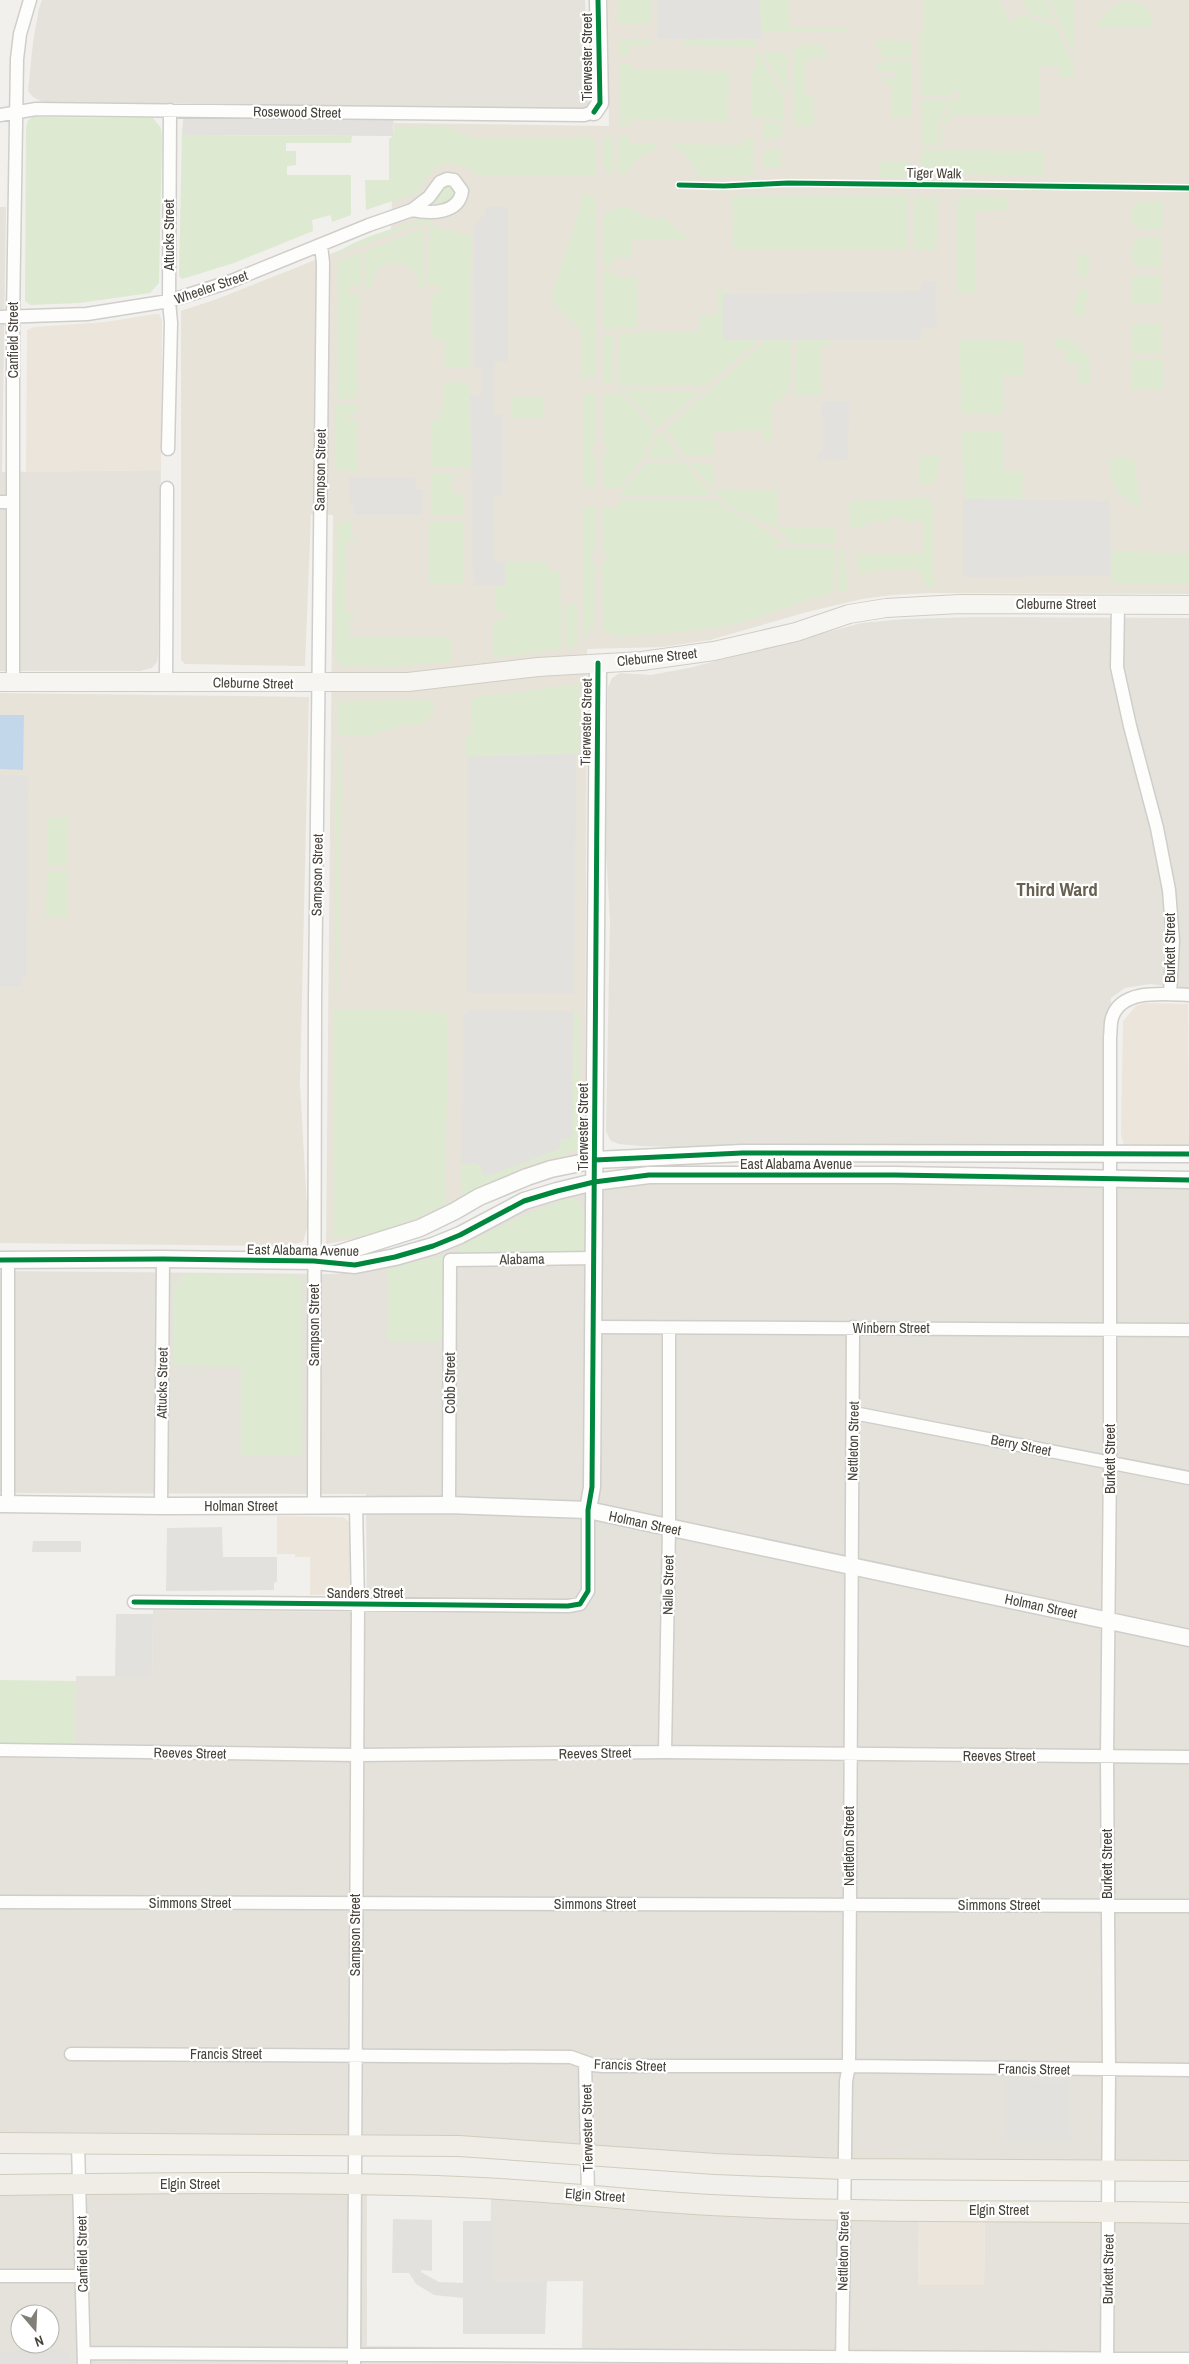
<svg xmlns="http://www.w3.org/2000/svg" width="1189" height="2364" font-family="'Archivo Narrow',sans-serif">
  <style>
    .residential { fill: #e5e2db; fill-rule: evenodd }
    .commercial { fill: #ebe5db }
    .education { fill: #e7e3d9 }
    .green { fill: #dde9d0 }
    .parking { fill: #e3e1de }
    .water { fill: #c2d8ea }
    .lines { fill: none; stroke-linecap: round; stroke-linejoin: round }
    .minor-casing { stroke: #cfceca; stroke-width: 15 }
    .tertiary-casing { stroke: #cfceca; stroke-width: 19 }
    .secondary-casing { stroke: #d0cdc4; stroke-width: 20 }
    .primary-casing { stroke: #d1ccbd; stroke-width: 22 }
    .minor { stroke: #fdfdfc; stroke-width: 12 }
    .tertiary { stroke: #fdfdfc; stroke-width: 16 }
    .secondary { stroke: #f6f5f1; stroke-width: 18 }
    .primary { stroke: #f0ede6; stroke-width: 20 }
    .cycleway-casing { stroke: #fff; stroke-width: 8 }
    .cycleway { stroke: #00873e; stroke-width: 5 }
    .labels { text-anchor: middle; stroke-width: 4.5; stroke-linejoin: round; paint-order: stroke }
    .street-label { font-size: 14px; fill: #474239; stroke: #fff }
    .district-label { font-size: 19px; font-weight: bold; fill: #686152; stroke: #fff }
  </style>
  <rect width="100%" height="100%" fill="#f1f0ed"/>
  <path class="residential" d="M 42,0 L 585,0 L 589,109 L 42,102 L 33,97 L 28,91 L 33,42 L 39,8 Z
    M 0,207 L 6,207 L 2,472 L 161,470 L 158,656 L 157,662 L 152,668 L 140,671 L 0,671 Z
    M 978,617 L 1189,618 L 1189,989 L 1150,984 L 1125,988 L 1111,998 L 1107,1139 L 1102,1145 L 1094,1148 L 710,1148 L 641,1146 L 619,1144 L 611,1141 L 606,1132 L 610,921 L 605,834 L 608,687 L 612,678 L 620,673 L 651,675 L 693,667 L 862,623 L 905,619 Z
    M 701,1180 L 1189,1186 L 1189,2163 L 924,2161 L 0,2138 L 0,1757 L 76,1759 L 76,1676 L 152,1676 L 153,1610 L 367,1612 L 366,1494 L 0,1493 L 0,1271 L 333,1274 L 359,1271 L 562,1196 L 623,1186 Z
    M 0,2192 L 367,2193 L 367,2346 L 582,2349 L 583,2281 L 490,2282 L 491,2195 L 919,2216 L 918,2285 L 984,2284 L 985,2216 L 1189,2218 L 1189,2364 L 0,2364 ZM 20,2314 L 50,2314 L 50,2344 L 20,2344 Z"/>
  <path class="commercial" d="M 154,314 L 159,314 L 162,320 L 161,470 L 26,472 L 27,330 L 34,327 L 106,322 Z
    M 1145,1003 L 1188,1004 L 1189,1149 L 1134,1149 L 1124,1145 L 1121,1135 L 1123,1021 L 1136,1006 Z
    M 277,1516 L 343,1517 L 347,1520 L 352,1525 L 353,1591 L 349,1594 L 310,1595 L 310,1557 L 295,1557 L 295,1554 L 277,1554 Z
    M 919,2216 L 985,2216 L 984,2285 L 918,2285 Z"/>
  <path class="education" d="M 608,0 L 1189,0 L 1189,594 L 931,593 L 892,595 L 862,599 L 807,612 L 710,640 L 663,647 L 587,649 L 585,1144 L 578,1154 L 573,1156 L 435,1214 L 382,1234 L 326,1244 L 333,515 L 311,514 L 305,666 L 185,664 L 181,660 L 181,311 L 217,299 L 391,230 L 394,123 L 609,126 Z
    M 0,693 L 309,697 L 300,1084 L 308,1225 L 303,1242 L 280,1246 L 0,1243 Z"/>
  <path class="green" d="M 617,0 L 652,0 L 652,23 L 617,23 Z
    M 760,0 L 790,0 L 790,27 L 848,28 L 848,32 L 760,31 Z
    M 923,0 L 1000,0 L 1009,21 L 1024,15 L 1056,26 L 1074,66 L 1073,78 L 1059,78 L 1059,66 L 1039,66 L 1039,116 L 949,115 L 949,124 L 943,124 L 943,144 L 940,145 L 941,126 L 953,99 L 960,99 L 960,92 L 953,92 L 952,96 L 921,96 L 920,36 L 923,30 Z
    M 1023,0 L 1046,0 L 1055,21 L 1028,13 Z
    M 1050,0 L 1073,0 L 1073,54 Z
    M 1121,2 L 1142,3 L 1151,16 L 1152,27 L 1096,28 C 1096,22 1115,4 1121,2 Z
    M 619,39 L 652,40 L 652,46 L 630,45 L 630,55 L 620,55 Z
    M 684,39 L 756,40 L 756,47 L 684,46 Z
    M 879,40 L 911,41 L 911,57 L 881,58 L 881,50 L 874,42 Z
    M 802,44 L 826,45 L 825,57 L 806,57 L 806,96 L 813,97 L 813,126 L 794,126 L 794,49 Z
    M 762,51 L 787,53 L 787,95 Z
    M 758,52 L 784,99 L 784,121 L 751,116 L 752,69 L 755,69 L 755,53 Z
    M 877,62 L 911,62 L 911,116 L 892,117 L 892,84 L 884,83 L 884,77 L 895,77 L 895,71 L 877,71 Z
    M 620,64 L 631,64 L 631,69 L 729,71 L 728,121 L 630,120 L 629,125 L 619,125 Z
    M 950,99 L 937,125 L 937,145 L 921,145 L 921,100 Z
    M 33,117 L 153,118 L 161,128 L 162,137 L 159,283 L 150,293 L 79,303 L 30,305 L 25,301 L 26,128 L 28,120 Z
    M 764,122 L 781,124 L 782,138 L 763,139 Z
    M 442,126 L 471,137 L 575,138 C 583,136 591,134 595,143 L 596,175 L 478,175 C 451,155 431,161 419,192 L 366,210 L 365,180 L 389,180 L 389,139 L 393,136 L 394,127 Z
    M 182,132 L 187,135 L 352,136 L 351,143 L 286,143 L 286,151 L 296,151 L 296,165 L 287,166 L 287,175 L 351,175 L 351,215 L 332,222 L 331,215 L 312,220 L 313,231 L 234,263 L 182,279 L 179,276 Z
    M 619,135 L 629,135 L 629,144 L 655,144 L 655,151 C 642,154 633,160 628,173 L 618,174 Z
    M 603,137 L 614,137 L 614,174 L 608,173 L 604,169 Z
    M 743,138 L 754,139 L 754,176 L 698,177 C 695,165 683,150 672,144 L 743,145 Z
    M 764,150 L 782,150 L 782,168 L 764,168 Z
    M 921,150 L 1043,151 L 1043,175 L 921,174 Z
    M 880,161 L 910,162 L 909,177 L 879,177 Z
    M 450,184 L 457,192 L 450,203 L 427,209 L 426,204 L 438,196 L 442,188 Z
    M 584,194 L 594,196 L 596,200 L 595,377 L 582,379 L 582,332 L 551,299 Z
    M 732,196 L 908,196 L 908,250 L 733,250 Z
    M 966,196 L 1008,197 L 1008,210 L 976,211 L 975,293 L 957,293 L 958,202 L 961,198 Z
    M 914,197 L 938,197 L 936,250 L 913,250 Z
    M 1140,201 L 1164,201 L 1162,230 L 1140,230 L 1132,221 L 1132,207 Z
    M 631,207 C 640,217 653,221 667,218 C 670,228 682,228 686,239 L 632,239 L 632,258 L 616,258 L 610,266 L 603,267 L 603,214 L 616,208 Z
    M 423,219 L 440,226 L 413,226 L 334,256 C 344,242 404,225 423,219 Z
    M 429,227 L 471,235 L 470,368 L 444,368 L 445,345 L 441,339 L 432,338 L 431,293 L 439,293 L 442,290 L 439,286 L 428,285 Z
    M 424,228 L 424,288 L 418,288 C 422,256 372,252 371,289 L 366,289 L 365,251 Z
    M 1140,237 L 1162,238 L 1162,267 L 1139,267 L 1131,257 L 1132,245 Z
    M 361,252 L 361,285 L 351,285 L 348,288 L 351,293 L 359,293 L 357,398 L 337,399 L 337,263 Z
    M 1078,254 L 1089,255 L 1088,278 L 1077,278 Z
    M 609,270 L 617,278 L 637,278 L 637,328 L 603,329 L 603,271 Z
    M 1132,275 L 1162,276 L 1162,304 L 1132,304 Z
    M 718,290 L 731,291 L 731,294 L 723,294 L 723,340 L 759,340 L 706,386 L 618,385 L 619,333 L 699,331 L 699,315 L 718,315 Z
    M 1078,290 L 1089,290 L 1083,317 L 1072,311 L 1077,299 Z
    M 1132,324 L 1162,324 L 1162,353 L 1132,353 Z
    M 603,335 L 613,335 L 613,384 L 603,384 Z
    M 1068,338 L 1090,359 L 1090,385 L 1078,384 L 1079,363 L 1066,363 L 1066,349 L 1055,349 L 1055,339 Z
    M 960,339 L 1024,341 L 1024,376 L 1004,376 L 1003,414 L 961,414 Z
    M 766,340 L 791,340 L 790,393 L 782,393 L 782,401 L 772,401 L 771,442 L 764,442 L 764,432 L 761,430 L 718,431 L 714,433 L 714,456 L 685,456 L 666,429 Z
    M 797,340 L 829,340 L 829,345 L 822,346 L 822,395 L 795,395 Z
    M 1132,359 L 1163,359 L 1163,389 L 1132,389 Z
    M 444,382 L 470,383 L 472,468 L 431,467 L 431,421 L 440,419 L 440,412 L 444,411 Z
    M 618,390 L 655,431 L 643,458 L 620,487 L 603,487 L 603,458 L 607,449 L 603,443 L 603,393 L 618,393 Z
    M 624,390 L 700,392 L 657,428 Z
    M 584,394 L 595,394 L 595,443 L 591,447 L 591,451 L 595,458 L 595,487 L 584,487 Z
    M 512,397 L 543,397 L 544,418 L 511,418 Z
    M 335,404 L 357,404 L 357,413 L 350,413 L 347,416 L 351,420 L 357,421 L 357,471 L 336,470 Z
    M 961,431 L 1003,431 L 1003,470 L 1023,471 L 1022,500 L 965,499 Z
    M 662,433 L 680,458 L 647,459 L 658,435 Z
    M 920,455 L 941,455 L 936,478 L 930,484 L 920,484 Z
    M 1109,458 L 1133,458 L 1141,510 C 1115,490 1112,492 1109,458 Z
    M 683,462 L 712,495 L 621,496 L 625,486 L 646,463 Z
    M 689,463 L 714,465 L 714,491 L 726,488 L 726,490 L 740,489 L 741,490 L 763,490 L 763,489 L 775,491 L 775,485 L 777,485 L 777,528 L 835,527 L 835,543 L 791,543 L 777,528 L 728,506 Z
    M 431,473 L 464,473 L 464,475 L 451,475 L 451,494 L 464,494 L 464,515 L 431,515 Z
    M 926,498 L 930,501 L 934,509 L 933,589 L 928,588 L 918,569 L 873,571 L 860,575 L 857,561 L 858,553 L 923,553 L 923,522 L 902,522 L 902,516 L 891,516 L 891,521 L 866,521 L 866,527 L 849,527 L 849,501 Z
    M 716,499 L 725,508 L 751,521 L 785,544 L 776,544 L 776,548 L 835,548 L 834,592 C 805,600 779,611 750,620 C 709,632 664,633 622,637 L 609,635 L 609,631 L 603,631 L 602,564 L 607,558 L 603,549 L 602,507 L 620,507 L 620,500 Z
    M 584,508 L 595,508 L 595,549 L 590,554 L 592,562 L 595,564 L 594,630 L 587,630 L 587,638 L 583,638 Z
    M 337,522 L 351,522 L 351,537 L 355,537 L 355,542 L 346,542 L 346,611 L 353,611 L 353,617 L 349,617 L 349,637 L 451,637 L 451,662 L 391,667 L 343,666 L 338,663 L 335,654 Z
    M 430,522 L 464,522 L 464,584 L 430,584 Z
    M 839,547 L 842,547 L 849,590 L 838,591 Z
    M 1110,552 L 1189,553 L 1189,583 L 1111,583 Z
    M 544,561 L 550,571 L 560,573 L 562,649 L 493,658 L 494,620 L 506,620 L 506,611 L 495,610 L 495,585 L 506,585 L 505,562 Z
    M 577,604 L 578,644 L 567,649 L 565,605 Z
    M 579,684 L 580,754 L 465,757 L 465,742 L 472,728 L 472,698 Z
    M 434,700 L 433,713 L 423,723 L 396,727 L 369,736 L 337,736 L 339,701 Z
    M 337,746 L 342,746 L 338,989 L 335,990 Z
    M 47,818 L 68,818 L 68,865 L 47,865 Z
    M 47,871 L 68,871 L 68,918 L 46,918 Z
    M 334,1009 L 441,1011 L 448,1017 L 445,1205 C 418,1218 366,1241 336,1237 L 333,1234 Z
    M 573,1011 L 578,1012 L 580,1024 L 578,1150 L 524,1166 L 464,1195 L 461,1188 L 461,1164 C 478,1163 478,1163 485,1177 L 561,1148 L 560,1139 L 572,1138 Z
    M 573,1198 L 580,1202 C 586,1214 588,1239 582,1251 L 459,1253 L 459,1247 C 496,1228 532,1209 573,1198 Z
    M 444,1255 L 442,1341 L 387,1341 L 387,1269 Z
    M 187,1274 L 260,1275 L 264,1277 L 297,1276 L 301,1279 L 302,1456 L 241,1455 L 241,1367 L 174,1366 L 173,1284 L 180,1284 L 180,1277 Z
    M 0,1680 L 76,1681 L 76,1746 L 0,1745 Z"/>
  <path class="parking" d="M 657,0 L 760,0 L 761,39 L 658,39 Z
    M 184,110 L 394,113 L 393,136 L 187,135 L 182,132 Z
    M 486,207 L 508,207 L 508,362 L 495,362 L 494,382 L 494,414 L 503,414 L 503,495 L 493,496 L 494,562 L 505,562 L 506,585 L 473,586 L 470,396 L 481,395 L 481,367 L 474,368 L 474,226 L 485,214 Z
    M 922,281 L 936,281 L 937,328 L 921,328 L 921,340 L 723,340 L 723,294 L 921,291 Z
    M 849,401 L 848,460 L 823,459 L 823,461 L 817,461 L 817,453 L 821,452 L 823,433 L 821,402 Z
    M 349,477 L 415,477 L 416,489 L 423,489 L 422,515 L 354,515 L 354,504 L 349,504 Z
    M 963,499 L 1110,501 L 1111,576 L 963,577 Z
    M 576,754 L 574,994 L 467,993 L 468,757 Z
    M 0,775 L 28,776 L 27,976 L 23,976 L 22,987 L 0,987 Z
    M 469,1010 L 573,1011 L 572,1138 L 560,1139 L 561,1148 L 485,1177 L 480,1166 L 476,1163 L 461,1164 L 463,1016 Z
    M 222,1527 L 223,1557 L 277,1557 L 277,1582 L 274,1583 L 274,1590 L 166,1591 L 167,1528 Z
    M 33,1541 L 81,1541 L 81,1552 L 32,1552 Z
    M 116,1614 L 153,1614 L 152,1676 L 115,1676 Z
    M 1005,2081 L 1068,2082 L 1069,2140 L 1001,2140 L 1001,2135 L 1005,2135 Z
    M 393,2219 L 432,2220 L 432,2271 L 421,2270 L 421,2272 L 439,2282 L 463,2283 L 463,2221 L 491,2221 L 491,2282 L 547,2281 L 545,2334 L 463,2334 L 463,2298 L 434,2295 L 416,2284 L 409,2273 L 392,2273 Z
    M 70,2350 L 70,2364 L 0,2364 L 0,2351 Z"/>
  <path class="water" d="M 0,715 L 24,715 L 23,770 L 0,769 Z"/>
  <g class="lines">
    <defs>
      <path id="minor" d="M 0,115 L 36,109 L 584,115 L 594,112
        M 0,317 L 87,314 L 169,301 L 229,282 L 369,225 L 412,210 L 429,197 L 440,182 L 447,179 L 454,180 L 462,191 C 459,214 430,214 412,210
        M 168,449 L 171,323 L 169,301 L 170,110
        M 0,502 L 13,502
        M 1118,605 L 1117,667 L 1130,726 L 1157,828 L 1169,890 L 1173,941 L 1170,994
        M 13,682 L 13,317 L 17,59 L 20,34 L 30,0
        M 166,682 L 167,488
        M 8,1260 L 8,1504
        M 593,1327 L 1189,1330
        M 854,1413 L 1189,1478
        M 314,1505 L 315,1001 L 323,263 L 321,245
        M 449,1505 L 450,1260 L 593,1258
        M 161,1506 L 163,1259
        M 134,1602 L 568,1606 L 580,1604 L 588,1591 L 588,1510
        M 0,1750 L 357,1755 L 665,1752 L 1189,1757
        M 665,1752 L 669,1528 L 669,1328
        M 0,1902 L 1189,1906
        M 71,2054 L 571,2057 L 593,2065 L 603,2066 L 849,2066 L 1189,2070
        M 585,2062 L 588,2194
        M 78,2145 L 84,2364
        M 0,2276 L 83,2276
        M 84,2353 L 1189,2359
        M 354,2364 L 358,1604 L 356,1506
        M 842,2364 L 846,2081 L 849,2066 L 853,1327
        M 1107,2364 L 1109,2071 L 1107,1756 L 1110,1462 L 1110,1037 C 1111,1031 1110,1024 1112,1018 C 1121,988 1165,994 1189,995"/>
      <path id="tertiary" d="M 594,112 L 600,103 L 598,0
        M 0,1260 L 163,1259 L 314,1261 L 355,1265 L 395,1257 L 433,1246 L 460,1235 L 524,1201 L 557,1191 L 594,1182 L 649,1175 L 895,1175 L 1189,1180
        M 318,1260 L 420,1228 L 455,1211 L 479,1197 L 527,1177 L 551,1169 L 595,1160 L 742,1153 L 1189,1154
        M 0,1504 L 161,1506 L 449,1505 L 588,1510 L 1189,1638
        M 588,1510 L 592,1487 L 598,663"/>
      <path id="secondary" d="M 0,682 L 408,682 L 538,667 L 642,661 L 714,651 L 796,632 L 849,614 L 886,608 L 960,604 L 1189,605"/>
      <path id="primary" d="M 0,2143 L 459,2146 L 715,2164 L 844,2169 L 1189,2171
        M 0,2185 C 153,2183 307,2181 460,2187 C 544,2190 627,2200 711,2205 C 870,2214 1030,2210 1189,2213"/>
    </defs>
    <use href="#minor" class="minor-casing"/>
    <use href="#tertiary" class="tertiary-casing"/>
    <use href="#secondary" class="secondary-casing"/>
    <use href="#primary" class="primary-casing"/>
    <use href="#minor" class="minor"/>
    <use href="#tertiary" class="tertiary"/>
    <use href="#secondary" class="secondary"/>
    <use href="#primary" class="primary"/>
    <defs>
      <path id="cycleway" d="M 594,112 L 600,103 L 598,0
        M 679,185 L 724,186 L 788,183 L 1189,188
        M 595,1160 L 742,1153 L 1189,1154
        M 0,1260 L 163,1259 L 314,1261 L 355,1265 L 395,1257 L 433,1246 L 460,1235 L 524,1201 L 557,1191 L 594,1182 L 649,1175 L 895,1175 L 1189,1180
        M 134,1602 L 568,1606 L 580,1604 L 588,1591 L 588,1510 L 592,1487 L 598,663"/>
    </defs>
    <use href="#cycleway" class="cycleway-casing"/>
    <use href="#cycleway" class="cycleway"/>
  </g>
  <g class="labels">
    <g class="street-label">
      <text transform="translate(587 57) rotate(-90)" y="5">Tierwester Street</text>
      <text transform="translate(297 112) rotate(1)" y="5">Rosewood Street</text>
      <text transform="translate(934 173) rotate(1)" y="5">Tiger Walk</text>
      <text transform="translate(169 235) rotate(-90)" y="5">Attucks Street</text>
      <text transform="translate(211 287) rotate(-19)" y="5">Wheeler Street</text>
      <text transform="translate(13 340) rotate(-90)" y="5">Canfield Street</text>
      <text transform="translate(320 470) rotate(-89)" y="5">Sampson Street</text>
      <text x="1056" y="609">Cleburne Street</text>
      <text transform="translate(657 657) rotate(-6)" y="5">Cleburne Street</text>
      <text transform="translate(253 683) rotate(1)" y="5">Cleburne Street</text>
      <text transform="translate(586 722) rotate(-89)" y="5">Tierwester Street</text>
      <text transform="translate(317 875) rotate(-89)" y="5">Sampson Street</text>
      <text transform="translate(1170 948) rotate(-90)" y="5">Burkett Street</text>
      <text transform="translate(583 1127) rotate(-90)" y="5">Tierwester Street</text>
      <text x="796" y="1169">East Alabama Avenue</text>
      <text transform="translate(303 1250) rotate(1)" y="5">East Alabama Avenue</text>
      <text transform="translate(522 1259) rotate(-1)" y="5">Alabama</text>
      <text transform="translate(314 1325) rotate(-90)" y="5">Sampson Street</text>
      <text x="891" y="1333">Winbern Street</text>
      <text transform="translate(162 1383) rotate(-89)" y="5">Attucks Street</text>
      <text transform="translate(450 1383) rotate(-90)" y="5">Cobb Street</text>
      <text transform="translate(853 1441) rotate(-89)" y="5">Nettleton Street</text>
      <text transform="translate(1021 1445) rotate(11)" y="5">Berry Street</text>
      <text transform="translate(1110 1459) rotate(-90)" y="5">Burkett Street</text>
      <text x="241" y="1511">Holman Street</text>
      <text transform="translate(645 1523) rotate(12)" y="5">Holman Street</text>
      <text transform="translate(668 1585) rotate(-89)" y="5">Nalle Street</text>
      <text x="365" y="1598">Sanders Street</text>
      <text transform="translate(1041 1606) rotate(12)" y="5">Holman Street</text>
      <text transform="translate(190 1753) rotate(1)" y="5">Reeves Street</text>
      <text transform="translate(595 1753) rotate(-1)" y="5">Reeves Street</text>
      <text x="999" y="1761">Reeves Street</text>
      <text transform="translate(849 1846) rotate(-90)" y="5">Nettleton Street</text>
      <text transform="translate(1107 1864) rotate(-90)" y="5">Burkett Street</text>
      <text x="190" y="1908">Simmons Street</text>
      <text x="595" y="1909">Simmons Street</text>
      <text x="999" y="1910">Simmons Street</text>
      <text transform="translate(355 1935) rotate(-90)" y="5">Sampson Street</text>
      <text x="226" y="2059">Francis Street</text>
      <text transform="translate(630 2065) rotate(2)" y="5">Francis Street</text>
      <text transform="translate(1034 2069) rotate(1)" y="5">Francis Street</text>
      <text transform="translate(587 2128) rotate(-91)" y="5">Tierwester Street</text>
      <text x="190" y="2189">Elgin Street</text>
      <text transform="translate(595 2195) rotate(4)" y="5">Elgin Street</text>
      <text x="999" y="2215">Elgin Street</text>
      <text transform="translate(843 2251) rotate(-89)" y="5">Nettleton Street</text>
      <text transform="translate(82 2254) rotate(-91)" y="5">Canfield Street</text>
      <text transform="translate(1108 2269) rotate(-89)" y="5">Burkett Street</text>
    </g>
    <g class="district-label">
      <text x="1057" y="896">Third Ward</text>
    </g>
  </g>
  <g transform="translate(35 2329) rotate(161)"><circle r="24" fill="#ffffff" stroke="#b5b3b0"/>
  <path d="M0-4L9 19L0 12L-9 19Z" fill="#827f78"/>
  <text y="-8" font-size="14" font-weight="bold" text-anchor="middle" fill="#474239">N</text>
  </g>
</svg>
